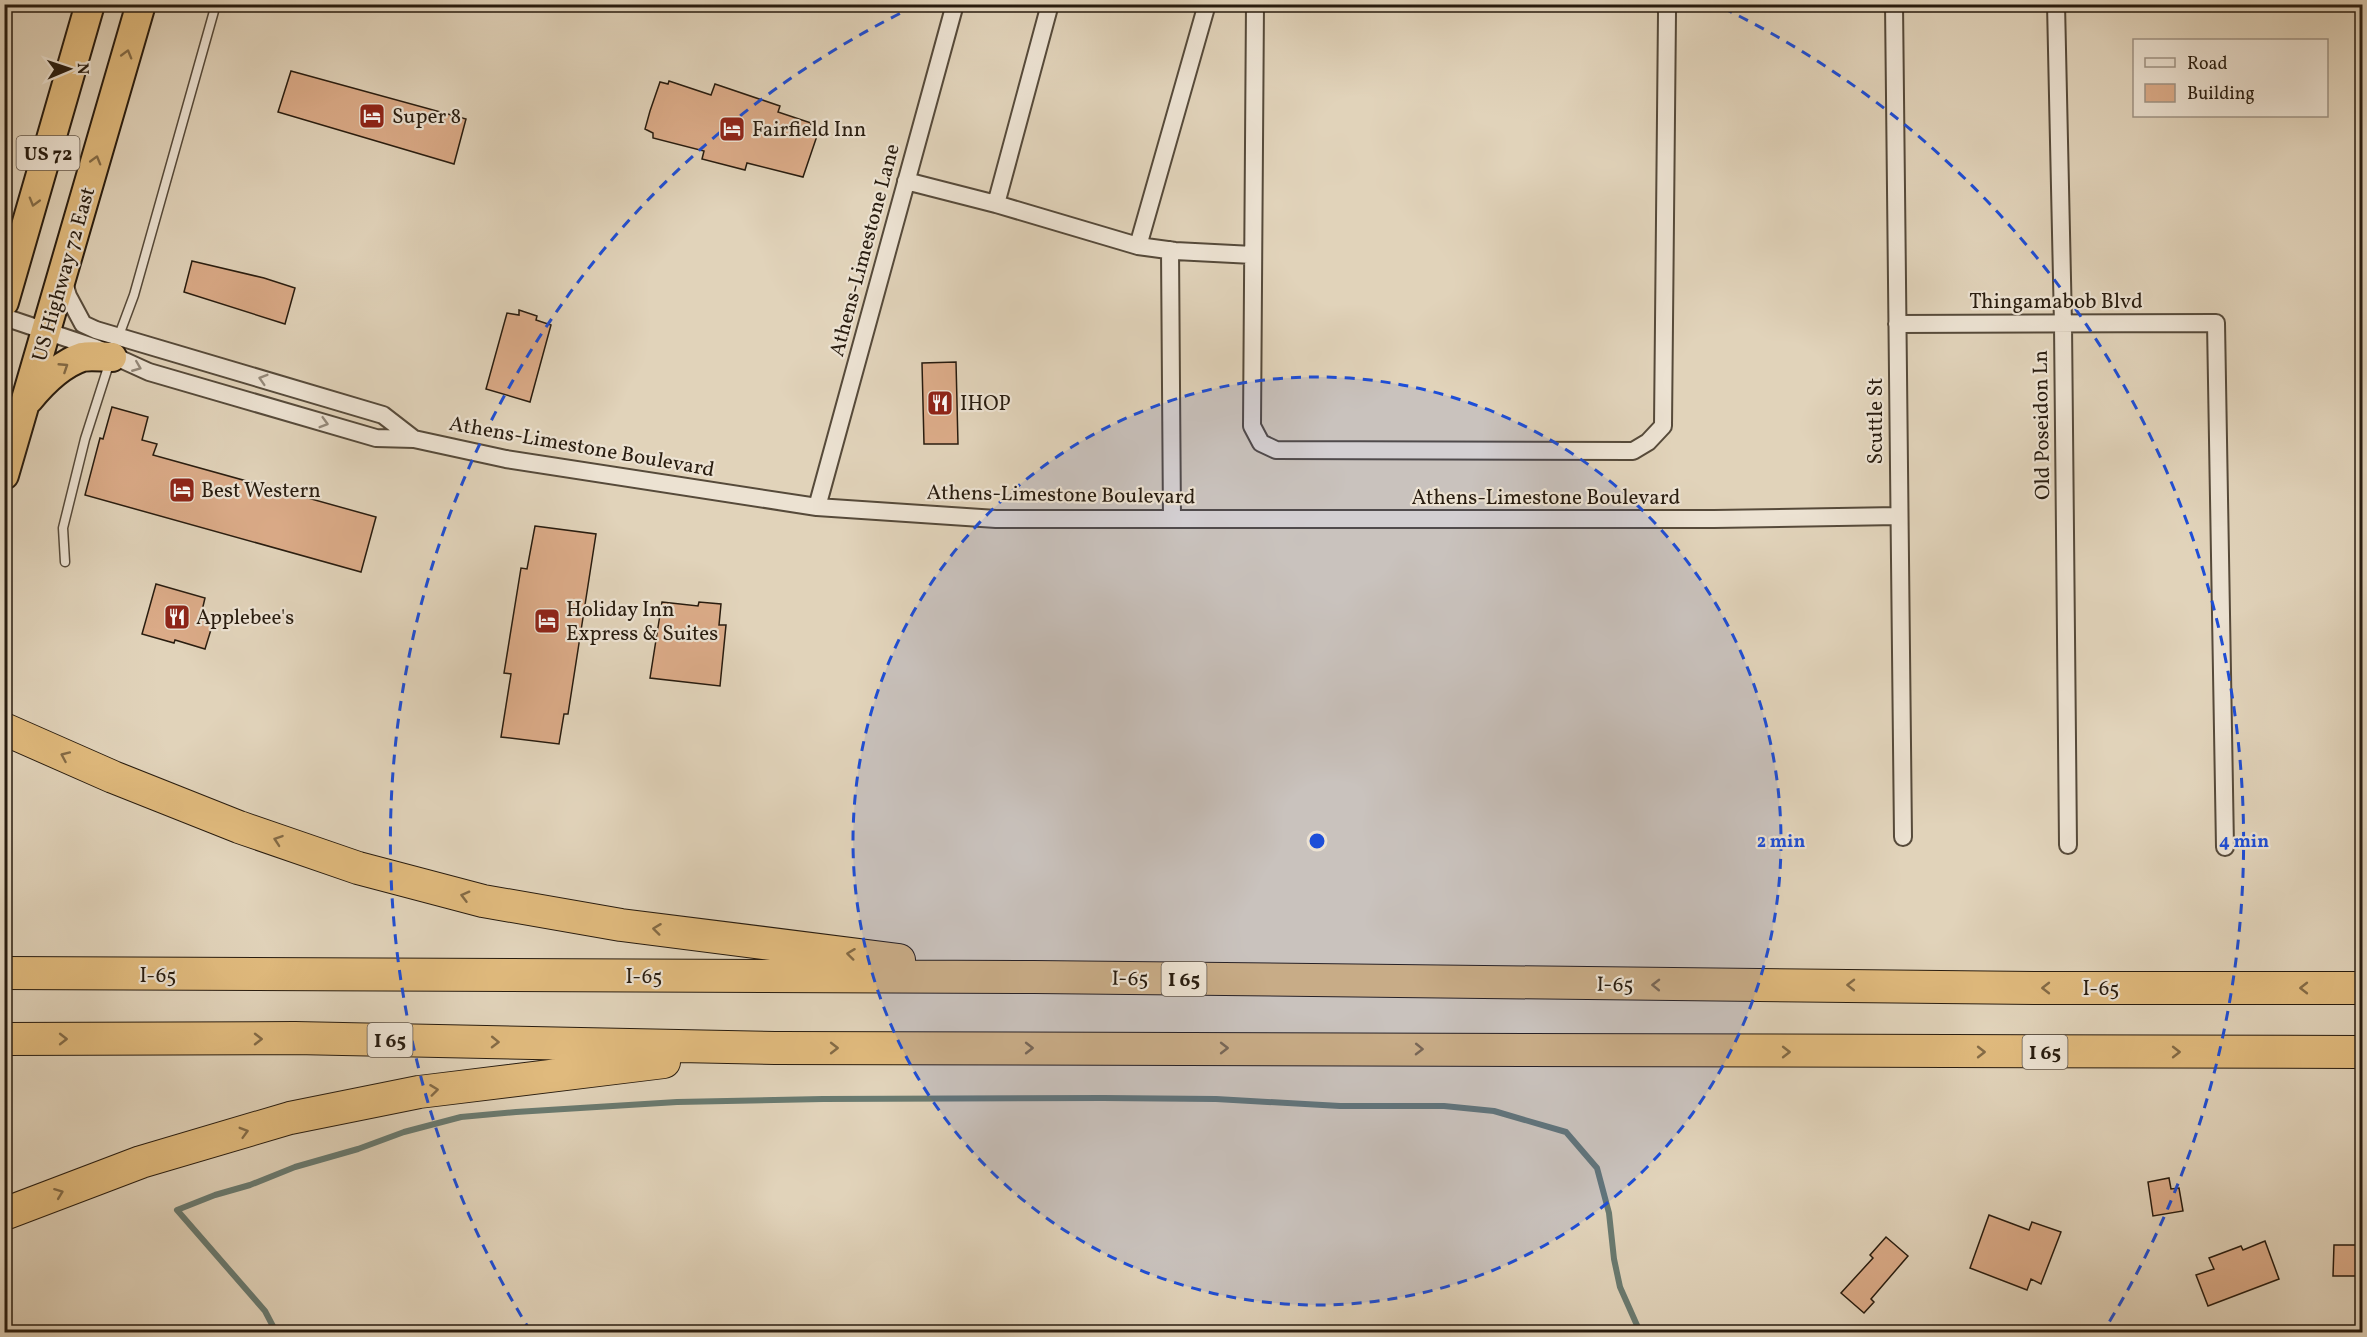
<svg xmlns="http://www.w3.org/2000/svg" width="2367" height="1337" font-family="Vollkorn,serif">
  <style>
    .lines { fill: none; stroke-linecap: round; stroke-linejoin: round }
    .stream { stroke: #697a70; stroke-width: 6 }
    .building { fill: #dbab88; stroke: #281c0f; stroke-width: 1.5 }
    .service-casing { stroke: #564a3a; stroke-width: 11 }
    .minor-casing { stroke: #564a3a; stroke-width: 20 }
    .trunk-casing { stroke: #281c0f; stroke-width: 32 }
    .motorway-casing { stroke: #281c0f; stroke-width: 34 }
    .service { stroke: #ece2d2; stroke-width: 8 }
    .minor { stroke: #ece2d2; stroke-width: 16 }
    .trunk { stroke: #e0ba7d; stroke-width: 28 }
    .motorway { stroke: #e0ba7d; stroke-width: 32 }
    .oneway { stroke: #846b46 }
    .oneway2 { stroke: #94897a }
    .ring { fill: none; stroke: #1d4ed8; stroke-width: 3; stroke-dasharray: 10 8 }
    .labels { text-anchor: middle; stroke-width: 4.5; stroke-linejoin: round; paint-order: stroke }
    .shield { fill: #ece2d2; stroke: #63574a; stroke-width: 1.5 }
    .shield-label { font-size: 20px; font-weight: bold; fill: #281c0f }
    .poi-label { font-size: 21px; fill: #281c0f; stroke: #ece2d2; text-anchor: start }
    .street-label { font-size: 21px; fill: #281c0f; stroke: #ece2d2 }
    .centre { fill: #1d4ed8; stroke: #ece2d2; stroke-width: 3 }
    .ring-label { font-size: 18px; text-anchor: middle; font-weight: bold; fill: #1d4ed8; stroke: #ece2d2; stroke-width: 4.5; stroke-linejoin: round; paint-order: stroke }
  </style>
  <rect width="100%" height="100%" fill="#e1d3ba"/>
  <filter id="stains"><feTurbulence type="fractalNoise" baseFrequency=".00333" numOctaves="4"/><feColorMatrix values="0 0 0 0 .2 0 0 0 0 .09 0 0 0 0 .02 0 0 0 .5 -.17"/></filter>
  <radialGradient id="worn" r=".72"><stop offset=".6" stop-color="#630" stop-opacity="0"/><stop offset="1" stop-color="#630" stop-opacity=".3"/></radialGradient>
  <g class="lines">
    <path class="stream" d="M 276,1332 L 265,1311 L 177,1210 L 215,1195 L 250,1185 L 295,1167 L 358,1149 L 404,1132 L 461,1117 L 516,1112 L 677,1102 L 823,1099 L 1103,1098 L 1216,1099 L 1340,1106 L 1444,1106 L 1494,1111 L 1566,1132 L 1597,1168 L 1609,1213 L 1614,1259 L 1620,1287 L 1640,1332"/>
  </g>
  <path class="building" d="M 291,71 L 466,119 L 454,164 L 278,112 Z
    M 669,81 L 711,95 L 715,84 L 780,106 L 778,112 L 811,123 L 810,127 L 819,130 L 803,177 L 747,163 L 745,170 L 702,159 L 704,151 L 653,138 L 653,133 L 645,129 L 650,111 L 660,82 L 668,84 Z
    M 192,261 L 264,278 L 295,288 L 285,324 L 184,292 Z
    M 519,310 L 537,316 L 536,320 L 551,325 L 530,402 L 486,389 L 507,313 L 519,315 Z
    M 956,362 L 958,444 L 924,444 L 922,363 Z
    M 112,407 L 148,417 L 142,440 L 157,444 L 153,455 L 376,517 L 361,572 L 85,495 L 100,438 L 103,439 Z
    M 535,526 L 596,534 L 568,714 L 564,714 L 559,744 L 501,737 L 511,674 L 504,673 L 521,568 L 527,569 Z
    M 156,584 L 205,598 L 200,619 L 213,623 L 205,649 L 175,640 L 174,643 L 142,634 Z
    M 662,602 L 698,606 L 699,602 L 721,604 L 719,625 L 726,625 L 720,686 L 650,678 Z
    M 2169,1178 L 2171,1189 L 2179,1188 L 2183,1211 L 2153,1216 L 2148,1182 Z
    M 1989,1215 L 2029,1230 L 2032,1222 L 2061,1232 L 2041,1284 L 2031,1279 L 2027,1290 L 1970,1268 Z
    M 1886,1237 L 1908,1256 L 1871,1299 L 1874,1302 L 1864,1313 L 1841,1293 L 1873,1258 L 1870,1255 Z
    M 2265,1241 L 2279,1279 L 2208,1306 L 2196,1275 L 2214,1269 L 2209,1258 L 2241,1246 L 2243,1250 Z
    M 2334,1245 L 2362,1245 L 2362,1276 L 2333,1276 Z"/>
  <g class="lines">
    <defs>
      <path id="service" d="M 118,338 L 134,295 L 216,4
        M 65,562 L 63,528 L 85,439 L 110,361"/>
      <path id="minor" d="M 1255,4 L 1252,426 L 1261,443 L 1276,450 L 1633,451 L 1648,442 L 1663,426 L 1667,13 L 1666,4
        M 1894,4 L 1903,837
        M 2056,4 L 2063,324 L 2068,845
        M 906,181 L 996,204 L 1138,246 L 1175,251 L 1253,255
        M 996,204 L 1050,4
        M 1138,246 L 1207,4
        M 1170,250 L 1172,519
        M 63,279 L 68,296 L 83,324 L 96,330 L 383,415 L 414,439
        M 4,317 L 96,348 L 149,372 L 376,438 L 414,439 L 506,459 L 817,507 L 996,519 L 1714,519 L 1898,516
        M 1897,324 L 2216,323 L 2225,847
        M 817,507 L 955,4"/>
      <path id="trunk" d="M 4,302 L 90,4
        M 29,399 C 43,382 61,364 82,357 C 91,355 103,357 112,357
        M 4,475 L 141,4"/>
      <path id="motorway" d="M 4,729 L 113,777 L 239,827 L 358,868 L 483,901 L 621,925 L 899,960
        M 4,973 L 1034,977 L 2038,988 L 2362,988
        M 4,1039 L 295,1038 L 775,1048 L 2362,1052
        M 4,1214 L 141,1162 L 290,1118 L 419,1092 L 664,1062"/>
    </defs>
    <use href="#service" class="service-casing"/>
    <use href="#minor" class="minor-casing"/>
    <use href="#trunk" class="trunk-casing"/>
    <use href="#motorway" class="motorway-casing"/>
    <use href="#service" class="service"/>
    <use href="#minor" class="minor"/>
    <use href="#trunk" class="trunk"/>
    <use href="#motorway" class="motorway"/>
  </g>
  <defs><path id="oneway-chevron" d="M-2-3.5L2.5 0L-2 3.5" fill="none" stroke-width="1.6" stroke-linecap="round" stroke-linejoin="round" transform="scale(1.5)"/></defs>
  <g class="oneway">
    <use href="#oneway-chevron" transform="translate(127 54) rotate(-74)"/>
    <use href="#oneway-chevron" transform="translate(96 160) rotate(-74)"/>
    <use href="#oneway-chevron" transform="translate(34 202) rotate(106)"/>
    <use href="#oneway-chevron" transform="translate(64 367) rotate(-33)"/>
    <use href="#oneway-chevron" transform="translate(65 756) rotate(-156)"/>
    <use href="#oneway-chevron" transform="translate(278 840) rotate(-161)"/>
    <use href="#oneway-chevron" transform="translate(465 896) rotate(-165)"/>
    <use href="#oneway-chevron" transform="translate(657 929) rotate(-173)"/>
    <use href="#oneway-chevron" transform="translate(851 954) rotate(-173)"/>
    <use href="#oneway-chevron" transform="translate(1656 985) rotate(-179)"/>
    <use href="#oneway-chevron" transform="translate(1851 985) rotate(-179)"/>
    <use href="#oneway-chevron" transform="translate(2046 988) rotate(-180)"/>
    <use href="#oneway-chevron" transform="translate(2304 988) rotate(180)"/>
    <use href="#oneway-chevron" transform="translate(63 1039)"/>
    <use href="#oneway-chevron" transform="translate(258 1039)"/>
    <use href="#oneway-chevron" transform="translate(495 1042) rotate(1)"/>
    <use href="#oneway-chevron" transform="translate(834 1048)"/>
    <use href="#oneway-chevron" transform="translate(1029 1048)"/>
    <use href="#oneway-chevron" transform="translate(1224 1048)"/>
    <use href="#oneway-chevron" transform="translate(1419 1049) rotate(1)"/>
    <use href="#oneway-chevron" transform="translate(1786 1052)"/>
    <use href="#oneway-chevron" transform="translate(1981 1052)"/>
    <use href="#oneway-chevron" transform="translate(2176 1052)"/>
    <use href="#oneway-chevron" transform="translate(434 1090) rotate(-7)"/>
    <use href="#oneway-chevron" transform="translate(244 1132) rotate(-16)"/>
    <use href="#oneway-chevron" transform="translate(59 1193) rotate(-21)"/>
  </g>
  <g class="oneway2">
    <use href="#oneway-chevron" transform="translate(137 367) rotate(22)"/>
    <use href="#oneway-chevron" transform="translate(263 379) rotate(-163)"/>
    <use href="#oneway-chevron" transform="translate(324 423) rotate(16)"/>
  </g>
  <circle cx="1317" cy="841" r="464" fill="#1d4ed8" fill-opacity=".12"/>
  <g class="ring">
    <circle cx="1317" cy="841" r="464"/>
    <path d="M531 1332A927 927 0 0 1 911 8M1723 8A927 927 0 0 1 2103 1332"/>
  </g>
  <defs>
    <symbol id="hotel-square" viewBox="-11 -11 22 22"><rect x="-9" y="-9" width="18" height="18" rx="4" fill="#8f2418" stroke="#ece2d2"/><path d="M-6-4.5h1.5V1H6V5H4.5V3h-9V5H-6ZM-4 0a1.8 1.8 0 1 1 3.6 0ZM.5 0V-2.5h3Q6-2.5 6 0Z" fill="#fff"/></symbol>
    <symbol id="restaurant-square" viewBox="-11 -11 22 22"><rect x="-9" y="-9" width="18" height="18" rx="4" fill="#8f2418" stroke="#ece2d2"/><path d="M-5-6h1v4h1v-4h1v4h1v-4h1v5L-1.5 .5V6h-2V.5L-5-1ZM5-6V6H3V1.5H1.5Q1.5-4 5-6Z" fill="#fff"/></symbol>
  </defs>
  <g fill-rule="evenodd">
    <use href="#hotel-square" x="357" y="101" width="30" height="30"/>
    <use href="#hotel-square" x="717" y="114" width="30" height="30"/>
    <use href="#restaurant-square" x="925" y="388" width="30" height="30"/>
    <use href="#hotel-square" x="167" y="475" width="30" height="30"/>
    <use href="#restaurant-square" x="162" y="602" width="30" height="30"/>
    <use href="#hotel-square" x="532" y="606" width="30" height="30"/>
  </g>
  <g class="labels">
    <g class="shield">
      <rect x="16.5" y="136" width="63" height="34" rx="4.5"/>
      <rect x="1161.5" y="962" width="45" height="34" rx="4.5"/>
      <rect x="367.5" y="1023" width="45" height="34" rx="4.5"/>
      <rect x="2022.5" y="1035" width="45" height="34" rx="4.5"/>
    </g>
    <g class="shield-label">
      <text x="48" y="160">US 72</text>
      <text x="1184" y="986">I 65</text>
      <text x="390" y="1047">I 65</text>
      <text x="2045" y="1059">I 65</text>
    </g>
    <g class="poi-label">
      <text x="392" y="123">Super 8</text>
      <text x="752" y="136">Fairfield Inn</text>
      <text x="960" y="410">IHOP</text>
      <text x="201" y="497">Best Western</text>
      <text x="566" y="616">Holiday Inn<tspan x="566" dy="24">Express &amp; Suites</tspan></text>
      <text x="196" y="624">Applebee's</text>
    </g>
    <g class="street-label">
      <text transform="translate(864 250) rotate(-75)" y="7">Athens-Limestone Lane</text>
      <text transform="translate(63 274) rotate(-74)" y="7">US Highway 72 East</text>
      <text x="2056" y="308">Thingamabob Blvd</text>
      <text transform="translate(1875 421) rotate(-90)" y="7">Scuttle St</text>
      <text transform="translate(2041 425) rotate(-91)" y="7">Old Poseidon Ln</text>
      <text transform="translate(582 446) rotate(10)" y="7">Athens-Limestone Boulevard</text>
      <text transform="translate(1061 494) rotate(1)" y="7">Athens-Limestone Boulevard</text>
      <text x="1546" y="504">Athens-Limestone Boulevard</text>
      <text x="158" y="982">I-65</text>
      <text x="644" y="983">I-65</text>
      <text transform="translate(1130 978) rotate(1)" y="7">I-65</text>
      <text transform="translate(1615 984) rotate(1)" y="7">I-65</text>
      <text x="2101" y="995">I-65</text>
    </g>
  </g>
  <circle cx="1317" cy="841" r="9" class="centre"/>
  <g class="ring-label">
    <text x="1781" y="847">2 min</text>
    <text x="2244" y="847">4 min</text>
  </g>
  <rect width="2367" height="1337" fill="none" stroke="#e1d3ba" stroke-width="24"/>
  <rect x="6" y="6" width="2355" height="1325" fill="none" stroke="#281c0f" stroke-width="3"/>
  <rect x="12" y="12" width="2343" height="1313" fill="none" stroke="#281c0f" stroke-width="1.5"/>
  <rect x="2133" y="39" width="195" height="78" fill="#ece2d2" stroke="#9e9384" stroke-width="1.5"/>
  <rect x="2145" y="58" width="30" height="9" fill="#ece2d2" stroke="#9e9384" stroke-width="1.5"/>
  <text x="2187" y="69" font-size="18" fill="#281c0f">Road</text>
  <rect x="2145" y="84" width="30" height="18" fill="#dbab88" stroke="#9e9384" stroke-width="1.5"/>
  <text x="2187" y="99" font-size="18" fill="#281c0f">Building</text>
  <g transform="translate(69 69) rotate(88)" stroke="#ece2d2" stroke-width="4.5" paint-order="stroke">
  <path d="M0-4.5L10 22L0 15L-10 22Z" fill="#281c0f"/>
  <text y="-9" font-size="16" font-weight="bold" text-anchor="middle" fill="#281c0f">N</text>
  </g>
  <rect width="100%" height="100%" filter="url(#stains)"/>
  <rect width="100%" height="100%" fill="url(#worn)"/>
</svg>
